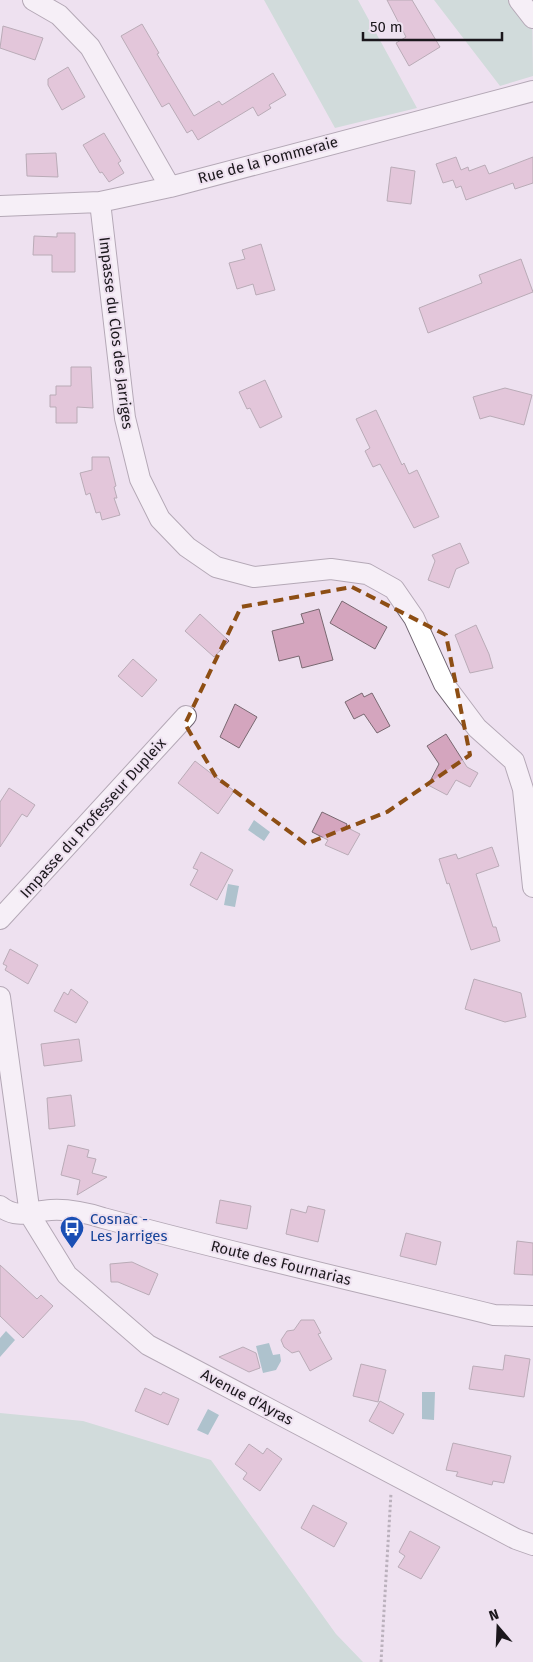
<svg xmlns="http://www.w3.org/2000/svg" width="533" height="1662" font-family="'Fira Sans',sans-serif">
  <style>
    .green { fill: #add3c0 }
    .water { fill: #5f9ca2 }
    .building { fill: #d4a5be; stroke: #796871 }
    .lines { fill: none; stroke-linecap: round; stroke-linejoin: round }
    .minor-casing { stroke: #6e6370; stroke-width: 22 }
    .path { stroke: #7d757e; stroke-width: 3; stroke-dasharray: 2.5 2.5; stroke-linecap: butt }
    .minor { stroke: #fff; stroke-width: 20 }
    .marked { fill: none; stroke: #8d4e14; stroke-width: 4; stroke-dasharray: 10 6; stroke-linejoin: round }
    .labels { text-anchor: middle; stroke-width: 4; stroke-linejoin: round; paint-order: stroke }
    .street-label { font-size: 15px; fill: #1b171c; stroke: #eee1f0 }
    .transit-label { font-size: 15px; fill: #164399; stroke: #eee1f0; text-anchor: start }
  </style>
  <rect width="100%" height="100%" fill="#eee1f0"/>
  <path class="green" d="M 264,0 L 358,0 L 417,108 L 335,128 Z
    M 434,0 L 532,0 L 533,76 L 500,86 Z
    M 0,1413 L 83,1421 L 211,1460 L 336,1634 L 363,1662 L 0,1662 Z"/>
  <path class="water" d="M 254,820 L 270,832 L 264,841 L 248,830 Z
    M 228,884 L 239,886 L 235,907 L 224,905 Z
    M 6,1331 L 15,1340 L 0,1357 L 0,1338 Z
    M 269,1343 L 273,1355 L 280,1354 L 281,1361 L 276,1370 L 263,1373 L 256,1346 Z
    M 422,1392 L 435,1392 L 434,1420 L 422,1419 Z
    M 208,1409 L 219,1415 L 208,1435 L 197,1430 Z"/>
  <path class="building" d="M 387,0 L 412,0 L 440,47 L 409,66 L 396,43 L 406,37 Z
    M 142,24 L 159,53 L 157,54 L 194,116 L 219,101 L 222,105 L 273,73 L 286,95 L 269,105 L 271,108 L 258,116 L 253,107 L 198,140 L 192,130 L 187,133 L 169,103 L 162,107 L 121,36 Z
    M 3,26 L 43,38 L 35,60 L 0,48 Z
    M 68,67 L 85,97 L 62,110 L 48,85 L 48,79 Z
    M 104,133 L 121,161 L 118,163 L 124,173 L 109,182 L 102,172 L 100,173 L 83,145 Z
    M 56,153 L 58,177 L 27,176 L 26,154 Z
    M 456,157 L 461,170 L 468,167 L 469,171 L 485,165 L 489,174 L 533,157 L 533,183 L 515,189 L 513,183 L 466,200 L 461,186 L 456,188 L 453,180 L 443,183 L 436,164 Z
    M 391,167 L 415,171 L 411,204 L 387,201 Z
    M 57,233 L 75,233 L 75,272 L 52,272 L 52,255 L 33,255 L 34,236 L 57,237 Z
    M 261,244 L 275,290 L 256,295 L 253,284 L 237,289 L 229,263 L 245,259 L 242,250 Z
    M 521,259 L 533,292 L 428,333 L 419,308 L 482,283 L 479,275 Z
    M 71,367 L 91,367 L 93,408 L 77,407 L 77,423 L 56,423 L 56,407 L 50,407 L 50,395 L 56,395 L 56,386 L 71,386 Z
    M 265,380 L 282,417 L 260,428 L 250,408 L 247,409 L 239,392 Z
    M 505,388 L 532,395 L 524,425 L 490,416 L 480,419 L 473,397 Z
    M 376,410 L 402,465 L 404,463 L 409,474 L 417,470 L 439,517 L 414,528 L 380,464 L 373,467 L 365,451 L 370,448 L 356,419 Z
    M 92,457 L 109,457 L 116,486 L 114,487 L 117,498 L 114,498 L 120,515 L 102,520 L 100,512 L 96,513 L 90,493 L 86,495 L 80,473 L 92,470 Z
    M 460,543 L 469,563 L 456,569 L 449,588 L 428,580 L 435,561 L 432,555 Z
    M 342,601 L 387,627 L 375,649 L 330,623 Z
    M 319,609 L 333,660 L 302,668 L 299,656 L 279,661 L 272,631 L 304,623 L 301,614 Z
    M 200,614 L 229,641 L 214,657 L 185,631 Z
    M 476,625 L 489,654 L 493,668 L 470,673 L 455,635 Z
    M 133,659 L 157,680 L 142,697 L 118,676 Z
    M 362,693 L 364,697 L 372,693 L 390,726 L 377,733 L 364,714 L 354,719 L 345,702 Z
    M 235,704 L 257,717 L 239,748 L 220,737 Z
    M 446,734 L 467,767 L 478,773 L 470,787 L 456,780 L 447,795 L 428,785 L 439,764 L 427,746 Z
    M 195,761 L 234,791 L 218,814 L 178,783 Z
    M 9,788 L 35,805 L 27,817 L 22,814 L 0,847 L 0,802 Z
    M 322,812 L 347,824 L 346,827 L 360,834 L 348,855 L 325,845 L 328,840 L 312,832 Z
    M 492,847 L 499,866 L 476,874 L 493,927 L 496,927 L 500,941 L 471,950 L 449,883 L 447,884 L 439,859 L 456,854 L 458,859 Z
    M 201,852 L 233,870 L 217,900 L 190,885 L 198,870 L 193,868 Z
    M 10,949 L 38,965 L 28,984 L 5,970 L 7,966 L 3,964 Z
    M 474,979 L 521,993 L 526,1017 L 505,1022 L 465,1009 Z
    M 71,989 L 88,1002 L 76,1023 L 54,1011 L 64,992 L 68,995 Z
    M 79,1039 L 82,1061 L 44,1066 L 41,1044 Z
    M 71,1095 L 75,1126 L 49,1129 L 47,1098 Z
    M 68,1145 L 89,1150 L 87,1157 L 96,1159 L 92,1173 L 107,1177 L 77,1195 L 80,1180 L 61,1175 Z
    M 220,1200 L 251,1206 L 247,1229 L 216,1223 Z
    M 308,1206 L 325,1210 L 318,1242 L 286,1234 L 291,1209 L 306,1213 Z
    M 406,1233 L 441,1242 L 436,1265 L 400,1256 Z
    M 517,1241 L 533,1243 L 533,1275 L 514,1274 Z
    M 132,1262 L 158,1274 L 149,1295 L 118,1282 L 111,1282 L 110,1264 Z
    M 0,1265 L 37,1299 L 41,1295 L 53,1306 L 23,1338 L 0,1316 Z
    M 301,1320 L 314,1320 L 321,1333 L 318,1334 L 332,1359 L 310,1371 L 299,1351 L 292,1353 L 284,1347 L 281,1340 L 287,1331 L 294,1330 Z
    M 243,1347 L 256,1353 L 260,1368 L 249,1372 L 219,1357 Z
    M 505,1355 L 530,1359 L 524,1397 L 469,1389 L 473,1366 L 503,1370 Z
    M 361,1364 L 386,1370 L 378,1402 L 353,1396 Z
    M 145,1388 L 161,1395 L 163,1392 L 179,1399 L 168,1425 L 135,1411 Z
    M 380,1401 L 404,1414 L 393,1434 L 369,1421 Z
    M 453,1443 L 511,1456 L 504,1483 L 493,1481 L 492,1485 L 456,1476 L 458,1472 L 446,1470 Z
    M 249,1444 L 263,1454 L 267,1448 L 282,1459 L 260,1491 L 243,1479 L 247,1473 L 235,1464 Z
    M 313,1505 L 347,1523 L 334,1547 L 301,1528 Z
    M 410,1531 L 440,1547 L 421,1579 L 398,1567 L 405,1556 L 399,1552 Z"/>
  <g class="lines">
    <defs>
      <path id="minor" d="M 33,0 L 59,15 L 90,47 L 170,187
        M 519,0 L 533,18
        M 100,202 L 125,418 L 140,479 L 160,519 L 187,547 L 216,567 L 254,577 L 331,569 L 367,574 L 394,589 L 414,618 L 444,684 L 477,728 L 514,761 L 523,789 L 533,887
        M 0,206 L 100,202 L 170,187 L 533,91
        M 0,919 L 186,716
        M 0,997 L 30,1215 L 67,1275 L 148,1345 L 516,1539 L 533,1545
        M 0,1206 C 17,1220 32,1211 51,1210 C 67,1209 87,1213 103,1218 C 233,1253 364,1283 494,1315 L 533,1316"/>
    </defs>
    <use href="#minor" class="minor-casing"/>
    <path class="path" d="M 381,1662 L 391,1493"/>
    <use href="#minor" class="minor"/>
  </g>
  <path d="M0 0H533V1662H0ZM 352,587 L 446,635 L 470,755 L 387,812 L 306,844 L 216,777 L 185,724 L 241,607 Z" fill="#eee1f0" fill-opacity=".55" fill-rule="evenodd"/>
  <path class="marked" d="M 352,587 L 446,635 L 470,755 L 387,812 L 306,844 L 216,777 L 185,724 L 241,607 Z"/>
  <defs>
    <symbol id="bus-pin" viewBox="-11 -11 22 30"><path d="M0 17L-7.5 6A9.5 9.5 0 1 1 7.5 6Z" fill="#1a4fb4" stroke="#eee1f0"/><path d="M-5-6H5V4H4V6H2V4H-2V6H-4V4H-5ZM-3.5-4V0h7V-4ZM-3.5 1.2v1.5H-2V1.2ZM2 1.2v1.5H3.5V1.2Z" fill="#fff"/></symbol>
  </defs>
  <g fill-rule="evenodd">
    <use href="#bus-pin" x="58" y="1214" width="28" height="38"/>
  </g>
  <g class="labels">
    <g class="street-label">
      <text transform="translate(268 160) rotate(-15)" y="5">Rue de la Pommeraie</text>
      <text transform="translate(116 333) rotate(83)" y="5">Impasse du Clos des Jarriges</text>
      <text transform="translate(93 818) rotate(-48)" y="5">Impasse du Professeur Dupleix</text>
      <text transform="translate(281 1263) rotate(14)" y="5">Route des Fournarias</text>
      <text transform="translate(247 1397) rotate(28)" y="5">Avenue d'Ayras</text>
    </g>
    <g class="transit-label">
      <text x="90" y="1224">Cosnac -<tspan x="90" dy="17">Les Jarriges</tspan></text>
    </g>
  </g>
  <g transform="translate(498 1627) rotate(341)" stroke="#eee1f0" stroke-width="4" paint-order="stroke">
  <path d="M0-4L9 19L0 12L-9 19Z" fill="#1b171c"/>
  <text y="-8" font-size="14" font-weight="bold" text-anchor="middle" fill="#1b171c">N</text>
  </g>
  <path d="M363 32v8h139v-8" fill="none" stroke="#1b171c" stroke-width="2.5"/>
  <text x="370" y="32" font-size="15" fill="#1b171c" stroke="#eee1f0" stroke-width="4" paint-order="stroke">50 m</text>
</svg>
